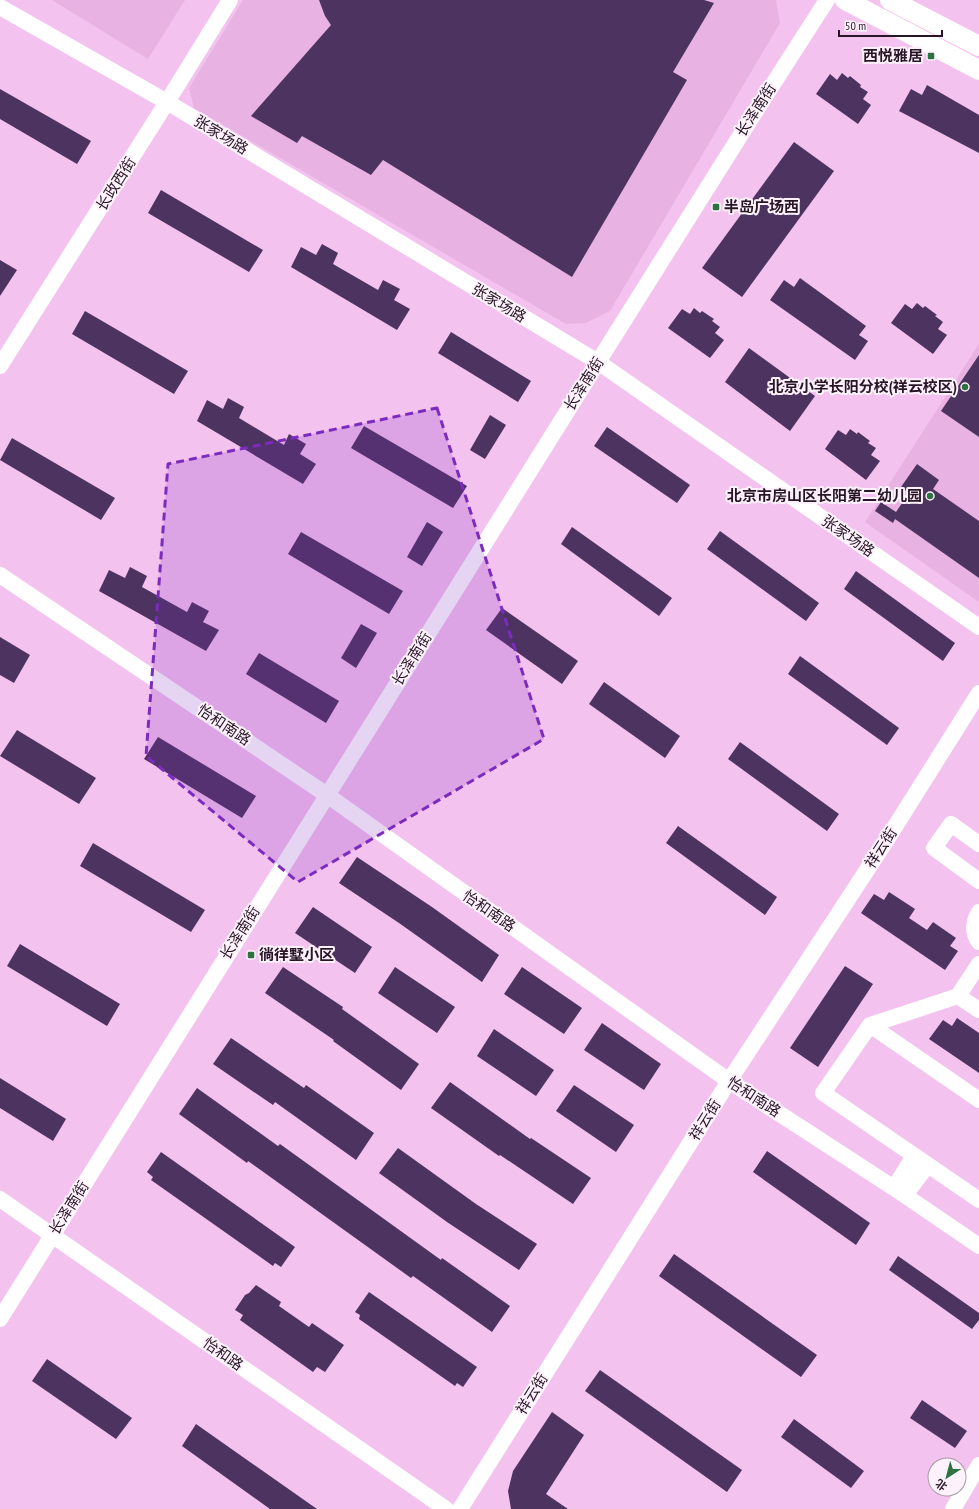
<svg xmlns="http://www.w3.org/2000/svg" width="979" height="1509" font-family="'PT Sans Narrow','Noto Sans SC',sans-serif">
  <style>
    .built { fill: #e8b2e2 }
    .building { fill: #4d3360 }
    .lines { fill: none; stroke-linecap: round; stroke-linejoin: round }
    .minor { stroke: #fff; stroke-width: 16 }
    .major { stroke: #fff; stroke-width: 20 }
    .marked { fill: #7b2cbf; fill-opacity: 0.2; stroke: #7b2cbf; stroke-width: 3; stroke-dasharray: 8 5; stroke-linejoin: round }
    .poi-dot { fill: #2c7340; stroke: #fdf2fb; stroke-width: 1.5 }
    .labels { text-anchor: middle; stroke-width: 4; stroke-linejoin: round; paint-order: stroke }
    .poi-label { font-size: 15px; font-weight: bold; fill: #281626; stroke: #fdf2fb; text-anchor: end }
    .street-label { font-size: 15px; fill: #281626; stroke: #fdf2fb }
  </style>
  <rect width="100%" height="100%" fill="#f4c2ef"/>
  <path class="built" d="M 52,0 L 185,0 L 148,59 Z
    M 243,0 L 776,0 L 780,23 L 610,311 L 586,323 L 566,324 L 194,108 L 189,88 Z
    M 979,344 L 979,602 L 865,522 Z"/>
  <path class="building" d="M 319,0 L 704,0 L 714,3 L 673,72 L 687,80 L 572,277 L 383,160 L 371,175 L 302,136 L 297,143 L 251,116 L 331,25 L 325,16 Z
    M 842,73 L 848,78 L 850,76 L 861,85 L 860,87 L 868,92 L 863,99 L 871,105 L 858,124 L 816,94 L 830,74 L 837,80 Z
    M 927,85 L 979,115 L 979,153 L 899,111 L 911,89 L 922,95 Z
    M 0,89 L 91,141 L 77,164 L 0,119 Z
    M 794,142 L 834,171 L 742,297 L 702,268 Z
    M 161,190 L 263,250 L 249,272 L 148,213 Z
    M 322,244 L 338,253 L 333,264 L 378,290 L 383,280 L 400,289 L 394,300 L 410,309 L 397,330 L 291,267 L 301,247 L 316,255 Z
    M 0,260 L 17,270 L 0,296 Z
    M 800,278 L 866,326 L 859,335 L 868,341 L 855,360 L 770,300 L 784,280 L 794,287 Z
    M 917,303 L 923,308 L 925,306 L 937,315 L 935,316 L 943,322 L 938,329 L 947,335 L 933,354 L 891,323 L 905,304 L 912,309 Z
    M 694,308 L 700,313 L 702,311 L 714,319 L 712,321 L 720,327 L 715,333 L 724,340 L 710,358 L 668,328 L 682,309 L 690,314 Z
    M 85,311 L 188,371 L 174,394 L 72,334 Z
    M 451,332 L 531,381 L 518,402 L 438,353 Z
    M 749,348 L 815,396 L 790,431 L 725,382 Z
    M 979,355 L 979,437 L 941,411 Z
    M 228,398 L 244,407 L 239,418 L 284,445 L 289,434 L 306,444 L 300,454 L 316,464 L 303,484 L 197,421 L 207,400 L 223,409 Z
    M 490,415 L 506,425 L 485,459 L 470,450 Z
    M 364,426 L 467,486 L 453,508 L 351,448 Z
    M 607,427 L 690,485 L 677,503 L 594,446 Z
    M 850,429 L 857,434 L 858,432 L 870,441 L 868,443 L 876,448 L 871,455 L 880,461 L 866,480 L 825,449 L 838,430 L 846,435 Z
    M 12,438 L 115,498 L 101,520 L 0,460 Z
    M 917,464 L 939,480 L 933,489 L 979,521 L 979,578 L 895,519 L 893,523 L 875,511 L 881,502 L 896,512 L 909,493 L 901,487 Z
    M 427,522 L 443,532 L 422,566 L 407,557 Z
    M 572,527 L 672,598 L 659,616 L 561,544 Z
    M 720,531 L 819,603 L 806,621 L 707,549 Z
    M 301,532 L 403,591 L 389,614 L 288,554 Z
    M 130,567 L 147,576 L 142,587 L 187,612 L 192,602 L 209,611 L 203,622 L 219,630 L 206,651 L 99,591 L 109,570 L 125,578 Z
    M 856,571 L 955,643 L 943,661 L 844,589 Z
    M 502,608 L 578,661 L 562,684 L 486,630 Z
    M 361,624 L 377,633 L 356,668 L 341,658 Z
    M 0,637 L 30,655 L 14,683 L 0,675 Z
    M 259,653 L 339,701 L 326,723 L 246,674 Z
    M 800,656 L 899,728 L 887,745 L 788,674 Z
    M 604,682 L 680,736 L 665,758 L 589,704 Z
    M 17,730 L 96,778 L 79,804 L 0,756 Z
    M 158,737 L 256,796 L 242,818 L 144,759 Z
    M 740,742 L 839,814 L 827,831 L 728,759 Z
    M 678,826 L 777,897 L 765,915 L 666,843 Z
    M 93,843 L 205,910 L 191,932 L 80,866 Z
    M 357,857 L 432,907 L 499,955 L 482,982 L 399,923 L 339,883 Z
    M 889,892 L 915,909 L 909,918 L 927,930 L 933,922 L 956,938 L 950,946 L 958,951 L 945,970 L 861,913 L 874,894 L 884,900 Z
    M 313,907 L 372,947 L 355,973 L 295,933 Z
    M 20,944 L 120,1004 L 107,1026 L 7,966 Z
    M 845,966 L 873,984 L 818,1067 L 790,1048 Z
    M 283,967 L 343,1007 L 342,1009 L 419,1064 L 401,1090 L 333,1041 L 334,1040 L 265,993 Z
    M 395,967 L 455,1007 L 437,1033 L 378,993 Z
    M 522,967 L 582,1008 L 564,1034 L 504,994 Z
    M 957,1018 L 979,1033 L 979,1073 L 929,1039 L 943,1020 L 952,1026 Z
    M 602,1023 L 661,1064 L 644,1090 L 584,1050 Z
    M 494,1029 L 554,1070 L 536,1096 L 477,1056 Z
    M 231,1038 L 304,1088 L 306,1085 L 374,1133 L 356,1160 L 275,1102 L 273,1105 L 213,1064 Z
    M 0,1078 L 66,1119 L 53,1141 L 0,1108 Z
    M 450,1082 L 530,1139 L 531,1138 L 591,1178 L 573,1204 L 500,1155 L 499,1156 L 431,1108 Z
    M 574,1085 L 634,1125 L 616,1152 L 556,1111 Z
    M 197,1088 L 278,1146 L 280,1144 L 441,1260 L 442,1258 L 510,1306 L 492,1332 L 413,1276 L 411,1278 L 248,1161 L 247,1163 L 179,1114 Z
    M 398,1148 L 476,1204 L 537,1244 L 519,1270 L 447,1222 L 379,1173 Z
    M 767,1151 L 870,1223 L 856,1245 L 753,1172 Z
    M 161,1152 L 295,1247 L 281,1267 L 275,1263 L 273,1266 L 151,1180 L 153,1177 L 147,1172 Z
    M 674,1254 L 817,1355 L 801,1377 L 659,1276 Z
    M 898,1256 L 979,1313 L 979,1320 L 972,1329 L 889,1270 Z
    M 256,1285 L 281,1302 L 279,1306 L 309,1327 L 312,1323 L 344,1345 L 325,1372 L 317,1367 L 313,1372 L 240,1320 L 243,1315 L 235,1310 L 245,1295 L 249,1293 Z
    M 369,1292 L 477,1367 L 463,1387 L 457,1383 L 455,1386 L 359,1319 L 360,1315 L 355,1312 Z
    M 47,1359 L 132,1418 L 116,1439 L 32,1381 Z
    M 600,1370 L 742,1470 L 727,1492 L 585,1391 Z
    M 922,1400 L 967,1431 L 955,1448 L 910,1418 Z
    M 552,1412 L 584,1435 L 546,1494 L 568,1509 L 511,1509 L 508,1491 L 513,1471 Z
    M 794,1419 L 864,1471 L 851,1488 L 781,1437 Z
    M 196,1424 L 317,1509 L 270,1509 L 182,1446 Z"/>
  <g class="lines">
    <path class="minor" d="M 0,7 L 167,102 L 598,362 L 979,627
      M 0,366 L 167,102 L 230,0
      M 0,575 L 327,795 L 729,1081 L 894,1188 L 979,1246
      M 979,844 L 951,824 L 934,848 L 979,881
      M 979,912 C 973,922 972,933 979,942
      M 958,996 L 979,1010
      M 870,1025 L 958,996 L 979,964
      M 979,1100 L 870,1025 L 823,1093 L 979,1200
      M 894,1188 L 914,1156
      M 905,1195 L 928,1165
      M 0,1199 L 446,1509
      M 0,1319 L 598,362 L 750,120 L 827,0
      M 460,1509 L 729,1081 L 886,841 L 979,693
      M 953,1509 L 979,1465"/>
    <path class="major" d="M 845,0 L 979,70
      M 890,0 L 979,46"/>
  </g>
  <path class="marked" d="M 437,408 L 544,739 L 298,882 L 146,756 L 168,464 Z"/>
  <g class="poi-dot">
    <rect x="927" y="52" width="8" height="8" rx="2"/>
    <rect x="712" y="203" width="8" height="8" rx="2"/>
    <circle cx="965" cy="387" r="4"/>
    <circle cx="930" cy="496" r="4"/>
    <rect x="247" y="951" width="8" height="8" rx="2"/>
  </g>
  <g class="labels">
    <g class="poi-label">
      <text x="923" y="61">西悦雅居</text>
      <text x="724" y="212" text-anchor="start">半岛广场西</text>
      <text x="957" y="392">北京小学长阳分校(祥云校区)</text>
      <text x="922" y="501">北京市房山区长阳第二幼儿园</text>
      <text x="259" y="960" text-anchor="start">徜徉墅小区</text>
    </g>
    <g class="street-label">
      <text transform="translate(756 110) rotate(-57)" y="5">长泽南街</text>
      <text transform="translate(221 135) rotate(31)" y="5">张家场路</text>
      <text transform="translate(116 184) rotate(-58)" y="5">长政西街</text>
      <text transform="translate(499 303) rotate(31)" y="5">张家场路</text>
      <text transform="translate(584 384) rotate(-58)" y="5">长泽南街</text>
      <text transform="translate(848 536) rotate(35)" y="5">张家场路</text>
      <text transform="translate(412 659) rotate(-58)" y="5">长泽南街</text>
      <text transform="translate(224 725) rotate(34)" y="5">怡和南路</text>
      <text transform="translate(881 848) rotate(-57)" y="5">祥云街</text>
      <text transform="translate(489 911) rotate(35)" y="5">怡和南路</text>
      <text transform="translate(240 933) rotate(-58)" y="5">长泽南街</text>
      <text transform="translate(754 1097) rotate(33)" y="5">怡和南路</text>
      <text transform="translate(705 1120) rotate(-58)" y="5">祥云街</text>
      <text transform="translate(69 1208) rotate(-58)" y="5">长泽南街</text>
      <text transform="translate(223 1354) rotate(35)" y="5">怡和路</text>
      <text transform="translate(532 1394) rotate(-58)" y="5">祥云街</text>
    </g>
  </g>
  <g transform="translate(947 1477) rotate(216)"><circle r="19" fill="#fdf2fb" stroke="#a89aa6"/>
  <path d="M0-3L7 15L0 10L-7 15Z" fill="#2c7340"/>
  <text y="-6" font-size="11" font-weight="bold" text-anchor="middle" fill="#281626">北</text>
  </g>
  <path d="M839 30v6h103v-6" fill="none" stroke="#281626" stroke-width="2"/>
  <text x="845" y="30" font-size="12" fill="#281626" stroke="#fdf2fb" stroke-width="3" paint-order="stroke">50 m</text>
</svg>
